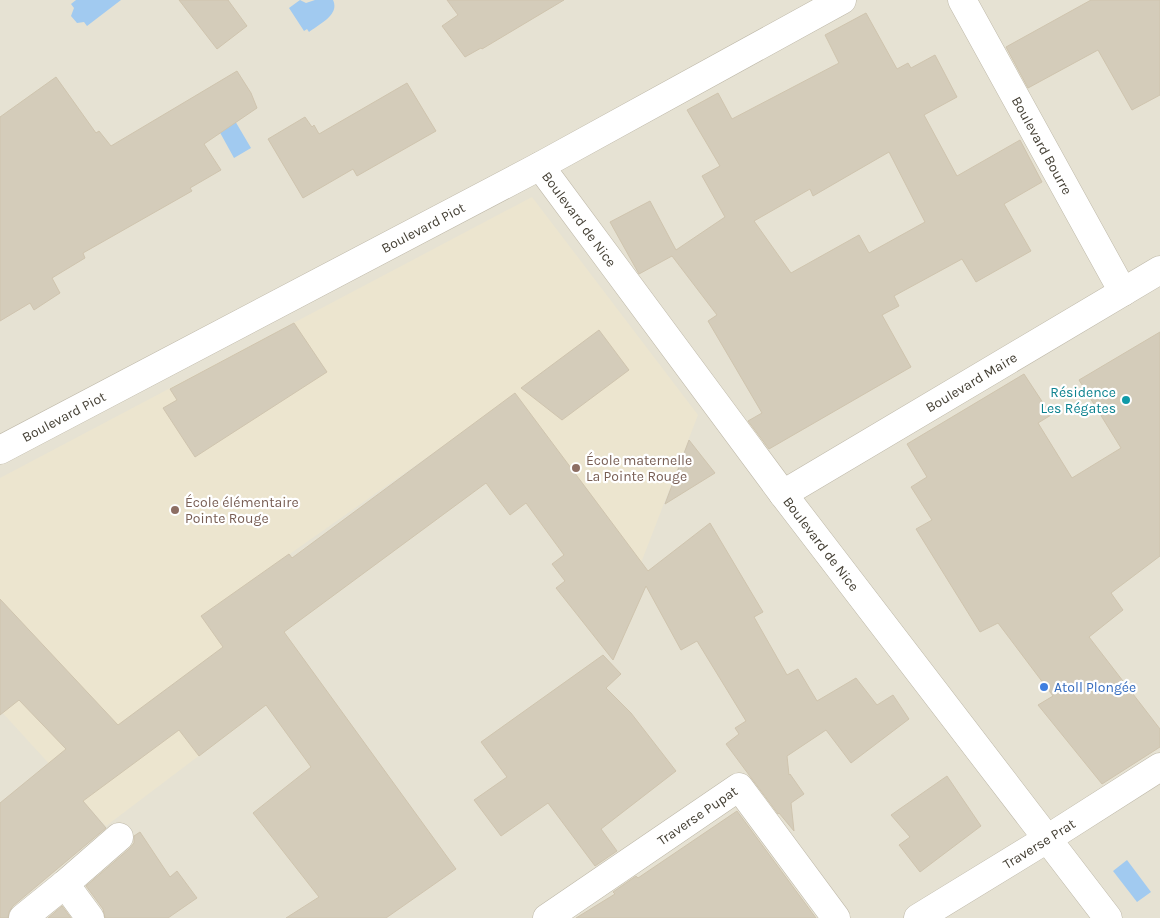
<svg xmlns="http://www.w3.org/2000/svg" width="1160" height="918" font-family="Karla,sans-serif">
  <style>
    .residential { fill: #e6e2d3 }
    .education { fill: #ece5cf }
    .water { fill: #a1caf0 }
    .building { fill: #d4ccba; stroke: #cfc4ae; fill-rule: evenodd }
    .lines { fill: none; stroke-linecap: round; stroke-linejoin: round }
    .minor-casing { stroke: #beb8a8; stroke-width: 29 }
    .minor { stroke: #fff; stroke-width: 28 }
    .culture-dot { fill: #0f9aa8; stroke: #fff; stroke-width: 2 }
    .education-dot { fill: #8d6e63; stroke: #fff; stroke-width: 2 }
    .shop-dot { fill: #3f7fe0; stroke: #fff; stroke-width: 2 }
    .labels { text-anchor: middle; stroke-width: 4.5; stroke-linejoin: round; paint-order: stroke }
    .street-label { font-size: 14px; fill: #454035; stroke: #fff }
    .culture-label { font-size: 14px; fill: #0d838f; stroke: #fff; text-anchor: end }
    .education-label { font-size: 14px; fill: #785e54; stroke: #fff; text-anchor: start }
    .shop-label { font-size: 14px; fill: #366cbe; stroke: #fff; text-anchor: start }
  </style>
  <rect width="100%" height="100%" fill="#f2efe5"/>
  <path class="residential" d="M 0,0 L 1160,0 L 1160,918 L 0,918 Z"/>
  <path class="education" d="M 532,197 L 698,415 L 641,563 L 564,555 L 526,503 L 510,515 L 463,452 L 467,429 L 202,616 L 266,705 L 106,826 L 0,710 L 0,478 Z"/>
  <path class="water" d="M 76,0 L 121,0 L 87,26 L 84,22 L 77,23 L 71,16 L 74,8 L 71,4 Z
    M 300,0 L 306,3 L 315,0 L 333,0 C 340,15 319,24 309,32 L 307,29 L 304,31 L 289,8 Z
    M 228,109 L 251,148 L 234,158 L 212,118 Z
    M 1127,860 L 1151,892 L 1137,902 L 1113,871 Z"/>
  <path class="building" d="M 179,0 L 228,0 L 247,26 L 217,49 Z
    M 447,0 L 564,0 L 482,49 L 481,48 L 465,57 L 442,26 L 458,15 Z
    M 1091,0 L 1160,0 L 1160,95 L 1132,110 L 1098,50 L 1028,88 L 1006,47 Z
    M 866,13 L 897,69 L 908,63 L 911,68 L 935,55 L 957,97 L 924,115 L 957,176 L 1020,140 L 1042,182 L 1004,204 L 1031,251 L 976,282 L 962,259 L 894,296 L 899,306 L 882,315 L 911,367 L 769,449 L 748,421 L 762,413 L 708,321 L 717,315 L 672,256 L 639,274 L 610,222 L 650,201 L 676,250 L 725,217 L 702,176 L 720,166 L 687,110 L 718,93 L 732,119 L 839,63 L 825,35 ZM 889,152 L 925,222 L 869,253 L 859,235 L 791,273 L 754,221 L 810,189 L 813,196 Z
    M 237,71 L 251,93 L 257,108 L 204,144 L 221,170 L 190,188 L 192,191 L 83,253 L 85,258 L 52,278 L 60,293 L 34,310 L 30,303 L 0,321 L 0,117 L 56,77 L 96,133 L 99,131 L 111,146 Z
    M 407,83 L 436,131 L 357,176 L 353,169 L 303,198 L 268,139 L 305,117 L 312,127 L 314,125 L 319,134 Z
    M 294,323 L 327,372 L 195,457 L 163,408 L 177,400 L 170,389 Z
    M 599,330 L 629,370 L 562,420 L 521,388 Z
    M 1160,332 L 1160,556 L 1111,593 L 1123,610 L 1089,637 L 1160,729 L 1160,747 L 1102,784 L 1038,705 L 1053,696 L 998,623 L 980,632 L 916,529 L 932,520 L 911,487 L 927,477 L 907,444 L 1024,374 L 1051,415 L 1038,423 L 1072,478 L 1121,448 L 1079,380 Z
    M 515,393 L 648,571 L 710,523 L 763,612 L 754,617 L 787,675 L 798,669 L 817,701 L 856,678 L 877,705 L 893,695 L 909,719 L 851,763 L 826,730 L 787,756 L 789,775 L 790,774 L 804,794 L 791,803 L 794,831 L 779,813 L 778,814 L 726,744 L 739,734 L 735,728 L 746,721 L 697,641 L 681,650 L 646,586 L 613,660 L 556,588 L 565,581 L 552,564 L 564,555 L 526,503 L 510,515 L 486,483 L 284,632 L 456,869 L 386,918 L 286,918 L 319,897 L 253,813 L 311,767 L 266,705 L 199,756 L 179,730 L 83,801 L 106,828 L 13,906 L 9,912 L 8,918 L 0,918 L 0,803 L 66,749 L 19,700 L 0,715 L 0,599 L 118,725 L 223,647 L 201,616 L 289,554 L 292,558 Z
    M 689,440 L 715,473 L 665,504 Z
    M 603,655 L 621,674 L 606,688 L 631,713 L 676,771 L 601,829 L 617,851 L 595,866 L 548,803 L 501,836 L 474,800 L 507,777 L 481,742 Z
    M 947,776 L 981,826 L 920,872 L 899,845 L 910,837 L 891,815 Z
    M 737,811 L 816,918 L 576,918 L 615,894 L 613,892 L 636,876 L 638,878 Z
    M 140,832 L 170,877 L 177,871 L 197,898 L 168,918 L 105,918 L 103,909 L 86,886 L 129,849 L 134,843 L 134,836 Z
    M 62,906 L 71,918 L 48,918 Z"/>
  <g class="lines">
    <defs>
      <g id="minor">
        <path id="s1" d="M 962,0 L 1123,292"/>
        <path id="s2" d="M 540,166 L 783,494 L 1108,918"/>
        <path id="s3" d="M 0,450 L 540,166 L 842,0"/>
        <path id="s4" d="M 783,494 L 1160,270"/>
        <path d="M 65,884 L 90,918"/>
        <path d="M 23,918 L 65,884 L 119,837"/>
        <path id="s5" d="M 547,918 L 739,787 L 836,918"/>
        <path id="s6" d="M 918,918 L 1047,839 L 1160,767"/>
      </g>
    </defs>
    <use href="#minor" class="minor-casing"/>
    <use href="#minor" class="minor"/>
  </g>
  <circle class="culture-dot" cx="1126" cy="400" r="5"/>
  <g class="education-dot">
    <circle cx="576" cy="468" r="5"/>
    <circle cx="175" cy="510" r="5"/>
  </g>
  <circle class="shop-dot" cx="1044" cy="687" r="5"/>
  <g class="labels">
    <g class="street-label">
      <text dy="5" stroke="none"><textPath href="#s1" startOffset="166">Boulevard Bourre</textPath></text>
      <text dy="5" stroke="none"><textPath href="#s2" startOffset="66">Boulevard de Nice</textPath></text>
      <text dy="5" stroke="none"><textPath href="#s3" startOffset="478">Boulevard Piot</textPath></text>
      <text dy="5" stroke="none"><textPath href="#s4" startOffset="219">Boulevard Maire</textPath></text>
      <text dy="5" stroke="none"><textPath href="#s3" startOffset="72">Boulevard Piot</textPath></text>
      <text dy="5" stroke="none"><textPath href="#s2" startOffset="471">Boulevard de Nice</textPath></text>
      <text dy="5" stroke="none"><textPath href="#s5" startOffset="182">Traverse Pupat</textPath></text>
      <text dy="5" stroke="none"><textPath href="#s6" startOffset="142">Traverse Prat</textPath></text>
    </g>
    <g class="culture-label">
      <text x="1116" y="397">Résidence<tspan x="1116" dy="16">Les Régates</tspan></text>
    </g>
    <g class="education-label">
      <text x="586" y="465">École maternelle<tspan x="586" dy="16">La Pointe Rouge</tspan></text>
      <text x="185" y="507">École élémentaire<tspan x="185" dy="16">Pointe Rouge</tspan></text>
    </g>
    <g class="shop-label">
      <text x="1054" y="692">Atoll Plongée</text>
    </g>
  </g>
</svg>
